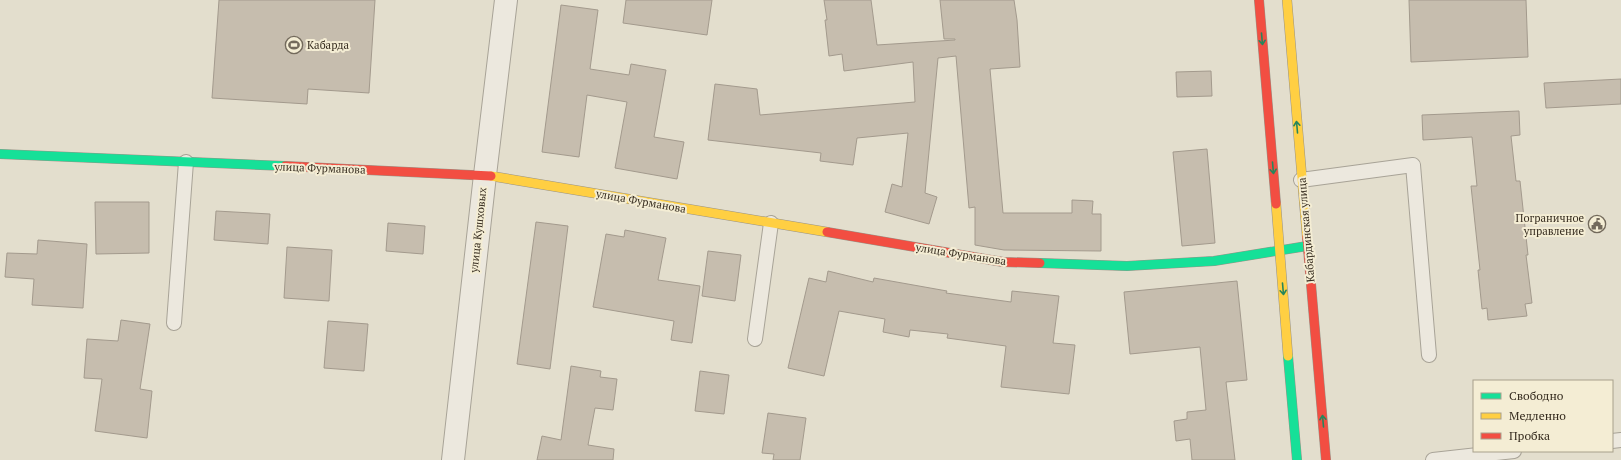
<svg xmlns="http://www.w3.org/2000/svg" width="1621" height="460" font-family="'PT Serif',serif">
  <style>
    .building { fill: #c6bdae; stroke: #a39a8d }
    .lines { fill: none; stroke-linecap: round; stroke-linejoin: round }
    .lane-casing { stroke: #a8a397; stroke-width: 16 }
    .street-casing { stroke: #a8a397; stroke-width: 24 }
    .fast-casing { stroke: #989286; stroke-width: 10 }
    .slow-casing { stroke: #989286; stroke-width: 10 }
    .jam-casing { stroke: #989286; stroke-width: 10 }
    .lane { stroke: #ece8de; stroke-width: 14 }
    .street { stroke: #ece8de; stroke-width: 22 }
    .fast { stroke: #16e098; stroke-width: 9 }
    .slow { stroke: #ffcf43; stroke-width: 9 }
    .jam { stroke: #f24e42; stroke-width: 9 }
    .oneway { stroke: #26865c }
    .labels { text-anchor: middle; stroke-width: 4; stroke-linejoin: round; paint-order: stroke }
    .poi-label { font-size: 11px; fill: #362c1f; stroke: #f4edd4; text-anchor: start }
    .street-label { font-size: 11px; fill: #362c1f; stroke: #f4edd4 }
  </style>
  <rect width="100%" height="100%" fill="#e3decd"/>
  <path class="building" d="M 219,0 L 375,0 L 369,93 L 308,89 L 307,104 L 212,98 Z
    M 626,0 L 712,0 L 707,35 L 623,23 Z
    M 824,0 L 871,0 L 877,45 L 955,40 L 955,39 L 944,39 L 940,0 L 1014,0 L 1017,20 L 1020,67 L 990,69 L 1003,213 L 1072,213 L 1072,200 L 1093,201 L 1092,214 L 1101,214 L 1101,251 L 1004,250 L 975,245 L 975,207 L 969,208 L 956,56 L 938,58 L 925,193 L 937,197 L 929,224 L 885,212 L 892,184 L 902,187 L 908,133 L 857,138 L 853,165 L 820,161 L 821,153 L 708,140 L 715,84 L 757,89 L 760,115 L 915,102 L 913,62 L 844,71 L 842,54 L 829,56 L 825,20 L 827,20 Z
    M 1409,0 L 1526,0 L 1528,57 L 1411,62 Z
    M 561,5 L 598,10 L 590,69 L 629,75 L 631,64 L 666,70 L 654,137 L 684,142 L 677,179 L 615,168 L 627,102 L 587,95 L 579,157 L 542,152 Z
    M 1211,71 L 1212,96 L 1177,97 L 1176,72 Z
    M 1621,79 L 1621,104 L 1546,108 L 1544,83 Z
    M 1519,111 L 1520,135 L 1511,136 L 1516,181 L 1520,181 L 1528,255 L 1526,255 L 1532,303 L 1525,304 L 1527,316 L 1488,320 L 1487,308 L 1482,309 L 1478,270 L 1480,270 L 1471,186 L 1477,186 L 1472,137 L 1423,140 L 1422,115 Z
    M 1207,149 L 1215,243 L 1182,246 L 1173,152 Z
    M 95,202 L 149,202 L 149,253 L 96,254 Z
    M 216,211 L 270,214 L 268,244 L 214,240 Z
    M 536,222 L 568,226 L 550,369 L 517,364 Z
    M 388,223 L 425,226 L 423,254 L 386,251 Z
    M 625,230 L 666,238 L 658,280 L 700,286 L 692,343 L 671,340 L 674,321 L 593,307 L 606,234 L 624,237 Z
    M 38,240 L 87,244 L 83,308 L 32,305 L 34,279 L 5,277 L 7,253 L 37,254 Z
    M 287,247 L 332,250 L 329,301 L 284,298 Z
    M 708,251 L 741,255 L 735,301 L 702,296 Z
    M 828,271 L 873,282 L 874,278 L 947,291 L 946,293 L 1011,302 L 1012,291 L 1059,296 L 1053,343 L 1075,345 L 1069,394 L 1001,387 L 1006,346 L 947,338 L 948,334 L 910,330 L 909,337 L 883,332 L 885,319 L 839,311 L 824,376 L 788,368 L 809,278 L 826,282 Z
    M 1237,281 L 1247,380 L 1226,382 L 1235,460 L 1192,460 L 1190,439 L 1176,441 L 1174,421 L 1187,419 L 1187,412 L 1206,410 L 1200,347 L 1130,354 L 1124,292 Z
    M 121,320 L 150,324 L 140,389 L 152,391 L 147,438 L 95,431 L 102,379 L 84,378 L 87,339 L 118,341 Z
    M 328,321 L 368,324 L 364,371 L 324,368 Z
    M 571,366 L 601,371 L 600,377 L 617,379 L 613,410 L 595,408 L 588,445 L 614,449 L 613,460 L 537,460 L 542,436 L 561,440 Z
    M 700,371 L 729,375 L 724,414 L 695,411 Z
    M 768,413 L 806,418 L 800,460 L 773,460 L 774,454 L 762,453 Z"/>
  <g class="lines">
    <defs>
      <path id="lane" d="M 1301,180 L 1413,165 L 1429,355
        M 174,323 L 186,162
        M 755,339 L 771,223
        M 1612,441 L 1621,440
        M 1433,460 L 1514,451"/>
      <path id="street" d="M 453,460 L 485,175 L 506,0"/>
      <path id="fast" d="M 0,154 L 285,166
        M 1040,263 L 1127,266 L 1214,261 L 1307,246
        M 1288,356 L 1297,460"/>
      <path id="slow" d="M 1287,0 L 1307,237
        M 491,176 L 827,232
        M 1276,204 L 1288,356"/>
      <path id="jam" d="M 1259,0 L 1276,204
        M 285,166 L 491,176
        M 827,232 L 1003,262 L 1040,263
        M 1307,237 L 1326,460"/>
    </defs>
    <use href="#lane" class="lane-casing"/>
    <use href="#street" class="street-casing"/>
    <use href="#fast" class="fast-casing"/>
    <use href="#slow" class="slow-casing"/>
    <use href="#jam" class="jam-casing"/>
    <use href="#lane" class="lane"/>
    <use href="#street" class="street"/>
    <use href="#fast" class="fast"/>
    <use href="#slow" class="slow"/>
    <use href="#jam" class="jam"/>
  </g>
  <defs><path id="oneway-shaft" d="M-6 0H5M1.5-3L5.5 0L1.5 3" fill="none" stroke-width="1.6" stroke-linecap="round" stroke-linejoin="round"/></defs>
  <g class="oneway">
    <use href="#oneway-shaft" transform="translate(1262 39) rotate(85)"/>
    <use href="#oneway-shaft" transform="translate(1297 127) rotate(-95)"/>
    <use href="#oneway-shaft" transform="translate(1273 168) rotate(85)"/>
    <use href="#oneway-shaft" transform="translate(1283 289) rotate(85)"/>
    <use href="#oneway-shaft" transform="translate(1323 421) rotate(-95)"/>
  </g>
  <defs>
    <symbol id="stadium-ring" viewBox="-11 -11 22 22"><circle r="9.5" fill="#f4edd4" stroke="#736a5c" stroke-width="1.5"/><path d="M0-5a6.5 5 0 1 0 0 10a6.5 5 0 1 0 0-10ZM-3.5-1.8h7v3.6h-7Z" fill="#736a5c"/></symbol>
    <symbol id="civic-ring" viewBox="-11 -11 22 22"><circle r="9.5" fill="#f4edd4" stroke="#736a5c" stroke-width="1.5"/><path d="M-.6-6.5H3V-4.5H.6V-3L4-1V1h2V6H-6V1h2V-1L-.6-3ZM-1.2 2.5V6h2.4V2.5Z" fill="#736a5c"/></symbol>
  </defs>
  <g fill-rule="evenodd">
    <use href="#stadium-ring" x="284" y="35" width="20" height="20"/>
    <use href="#civic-ring" x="1587" y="214" width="20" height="20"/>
  </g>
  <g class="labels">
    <g class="poi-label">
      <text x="307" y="49">Кабарда</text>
      <text x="1584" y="222" text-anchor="end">Пограничное<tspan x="1584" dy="13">управление</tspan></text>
    </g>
    <g class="street-label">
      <text transform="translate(320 168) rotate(2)" y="4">улица Фурманова</text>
      <text transform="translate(641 201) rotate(10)" y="4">улица Фурманова</text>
      <text transform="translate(478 230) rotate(-84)" y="4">улица Кушховых</text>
      <text transform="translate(1306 230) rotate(-95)" y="4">Кабардинская улица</text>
      <text transform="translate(961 254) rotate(9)" y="4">улица Фурманова</text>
    </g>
  </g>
  <rect x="1473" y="380" width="140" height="72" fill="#f4edd4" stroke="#a8a08c"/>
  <rect x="1481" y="393" width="20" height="6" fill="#16e098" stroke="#a8a08c"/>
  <text x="1509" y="400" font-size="12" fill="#362c1f">Свободно</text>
  <rect x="1481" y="413" width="20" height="6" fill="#ffcf43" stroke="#a8a08c"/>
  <text x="1509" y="420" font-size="12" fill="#362c1f">Медленно</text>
  <rect x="1481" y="433" width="20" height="6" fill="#f24e42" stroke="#a8a08c"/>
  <text x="1509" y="440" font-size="12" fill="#362c1f">Пробка</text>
</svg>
